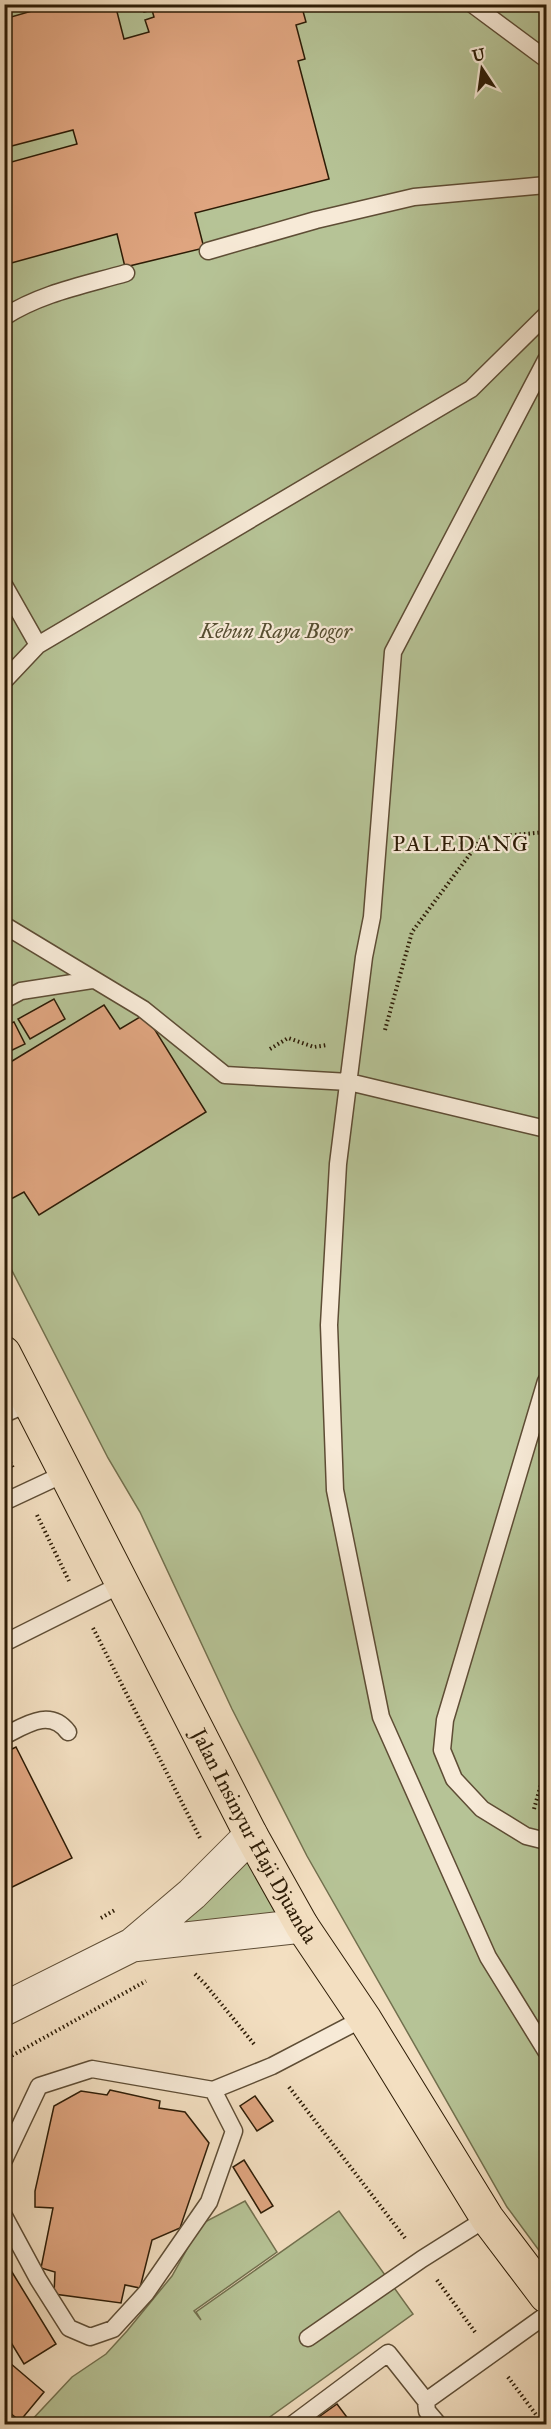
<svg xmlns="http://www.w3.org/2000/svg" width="551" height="2429" font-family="'IM FELL Great Primer',serif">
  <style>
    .green { fill: #b6c396; stroke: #72704e; stroke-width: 1.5 }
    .building { fill: #dfa580; stroke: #2d1c06; stroke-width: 1.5 }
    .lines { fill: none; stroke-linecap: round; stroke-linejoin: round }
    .service-casing { stroke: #5e4d35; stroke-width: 19 }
    .tertiary-casing { stroke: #5e4d35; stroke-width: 35 }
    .primary-casing { stroke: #2d1c06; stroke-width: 35 }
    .path { stroke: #2d1c06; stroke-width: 4; stroke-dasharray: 1.5 3; stroke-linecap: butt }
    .service { stroke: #f7ead7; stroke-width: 16 }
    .tertiary { stroke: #f7ead7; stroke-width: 33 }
    .primary { stroke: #f3dfc1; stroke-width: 33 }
    .labels { text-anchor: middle; stroke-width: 4.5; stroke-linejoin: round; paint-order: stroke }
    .park-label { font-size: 21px; font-style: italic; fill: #564e31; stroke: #f7ead7 }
    .street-label { font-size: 21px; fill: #2d1c06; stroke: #f7ead7 }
    .neighbourhood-label { font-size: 22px; letter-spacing: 1.5px; fill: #2d1c06; stroke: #f7ead7 }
  </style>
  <rect width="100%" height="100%" fill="#f3dfc1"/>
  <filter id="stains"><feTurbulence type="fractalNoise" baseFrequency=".00333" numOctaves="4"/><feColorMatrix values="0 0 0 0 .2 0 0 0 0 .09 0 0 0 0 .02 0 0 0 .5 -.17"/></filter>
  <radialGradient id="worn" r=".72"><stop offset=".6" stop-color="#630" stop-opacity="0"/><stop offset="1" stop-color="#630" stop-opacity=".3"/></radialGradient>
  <path class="green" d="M 5,5 L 546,5 L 546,2260 L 507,2207 L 307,1856 L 232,1709 L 140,1512 L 108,1458 L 5,1257 Z
    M 251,1835 L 302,1926 L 132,1945 Z
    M 245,2201 L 277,2252 L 194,2311 L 201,2320 L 196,2312 L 339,2211 L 413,2314 L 260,2424 L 28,2424 L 72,2377 L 106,2354 L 127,2331 L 172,2276 L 201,2224 Z"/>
  <path class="building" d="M 56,4 L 115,4 L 124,39 L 149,32 L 145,20 L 154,17 L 152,10 L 144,12 L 142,4 L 301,4 L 306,22 L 296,25 L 305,59 L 298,61 L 329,179 L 195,213 L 204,248 L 125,267 L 117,234 L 4,265 L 4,164 L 77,144 L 73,130 L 4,148 L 4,19 Z
    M 54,999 L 65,1019 L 30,1039 L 18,1019 Z
    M 104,1005 L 120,1029 L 145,1014 L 206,1112 L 39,1215 L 24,1192 L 11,1199 L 4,1188 L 4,1066 Z
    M 14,1022 L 25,1044 L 4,1054 L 4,1026 Z
    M 16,1747 L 72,1858 L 4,1891 L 4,1753 Z
    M 110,2090 L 160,2101 L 159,2108 L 185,2112 L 209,2143 L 180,2228 L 152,2240 L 140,2288 L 125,2285 L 121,2303 L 54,2294 L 55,2272 L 41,2268 L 53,2208 L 35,2207 L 35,2191 L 54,2106 L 81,2091 L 107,2095 Z
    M 255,2096 L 273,2121 L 257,2131 L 240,2106 Z
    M 244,2160 L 273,2206 L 261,2213 L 233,2167 Z
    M 4,2259 L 56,2344 L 24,2364 L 4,2331 Z
    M 10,2363 L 44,2392 L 20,2421 L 4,2408 L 4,2370 Z
    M 337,2404 L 352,2424 L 309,2424 Z"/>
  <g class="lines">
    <defs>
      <path id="service" d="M 472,4 L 546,59
        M 208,251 L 316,220 L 414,197 L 546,185
        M 4,317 C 41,293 85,285 126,273
        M 546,360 L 393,652 L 372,917 L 364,957 L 338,1164 L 329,1325 L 335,1490 L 381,1717 L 488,1957 L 546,2051
        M 4,585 L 38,645
        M 4,681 L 38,645 L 471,389 L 546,315
        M 4,925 L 143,1009 L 225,1075 L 349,1082 L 546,1129
        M 4,1000 L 21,991 L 92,980
        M 546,1381 L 445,1720 L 442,1750 L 454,1779 L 482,1809 L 526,1836 L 546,1841
        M 4,1414 L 30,1403
        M 4,1502 L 66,1473
        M 4,1643 L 122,1584
        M 4,1736 C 26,1725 50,1708 68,1732
        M 4,2160 L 39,2086 L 92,2069 L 213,2090 L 272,2066 L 364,2018
        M 4,2216 L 38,2279 L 69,2328 L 90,2337 L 113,2329 L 146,2293 L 209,2202 L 234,2131 L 213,2090
        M 308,2338 L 422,2259 L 487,2218
        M 426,2401 L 546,2315
        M 293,2424 L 388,2353 L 426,2401 L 427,2411 L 438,2424"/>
      <path id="tertiary" d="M 132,1945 L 302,1926
        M 4,2009 L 132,1945 L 192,1894 L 251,1835"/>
      <g id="primary">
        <path id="s1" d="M 4,1353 L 251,1835 L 302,1926 L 364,2018 L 487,2218 L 546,2296"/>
      </g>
    </defs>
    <use href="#service" class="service-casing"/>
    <use href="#tertiary" class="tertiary-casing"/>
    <use href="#primary" class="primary-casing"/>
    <path class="path" d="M 385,1030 L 412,932 L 482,838 L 546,832
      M 270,1049 L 288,1038 L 314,1047 L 327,1045
      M 4,1450 L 13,1468
      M 37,1515 L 69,1581
      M 93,1628 L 200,1838
      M 534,1809 L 546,1767
      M 101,1918 L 115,1910
      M 195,1974 L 205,1984 L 254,2044
      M 4,2060 L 146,1981
      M 289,2087 L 405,2238
      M 437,2280 L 475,2332
      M 508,2377 L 543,2424"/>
    <use href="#service" class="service"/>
    <use href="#tertiary" class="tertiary"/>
    <use href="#primary" class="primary"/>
  </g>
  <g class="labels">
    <g class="park-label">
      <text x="276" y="638">Kebun Raya Bogor</text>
    </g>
    <g class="street-label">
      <text dy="7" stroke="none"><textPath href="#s1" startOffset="544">Jalan Insinyur Haji Djuanda</textPath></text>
    </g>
    <g class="neighbourhood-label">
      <text x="461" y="851">PALEDANG</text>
    </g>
  </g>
  <rect width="551" height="2429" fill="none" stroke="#f3dfc1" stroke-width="24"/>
  <rect x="6" y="6" width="539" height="2417" fill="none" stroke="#2d1c06" stroke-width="3"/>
  <rect x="12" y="12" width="527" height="2405" fill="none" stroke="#2d1c06" stroke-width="1.5"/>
  <g transform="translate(482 69) rotate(347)" stroke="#f7ead7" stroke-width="4.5" paint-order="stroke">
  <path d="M0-4.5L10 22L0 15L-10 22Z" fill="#2d1c06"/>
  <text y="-9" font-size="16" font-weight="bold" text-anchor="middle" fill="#2d1c06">U</text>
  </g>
  <rect width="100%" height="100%" filter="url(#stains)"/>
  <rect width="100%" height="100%" fill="url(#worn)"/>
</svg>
